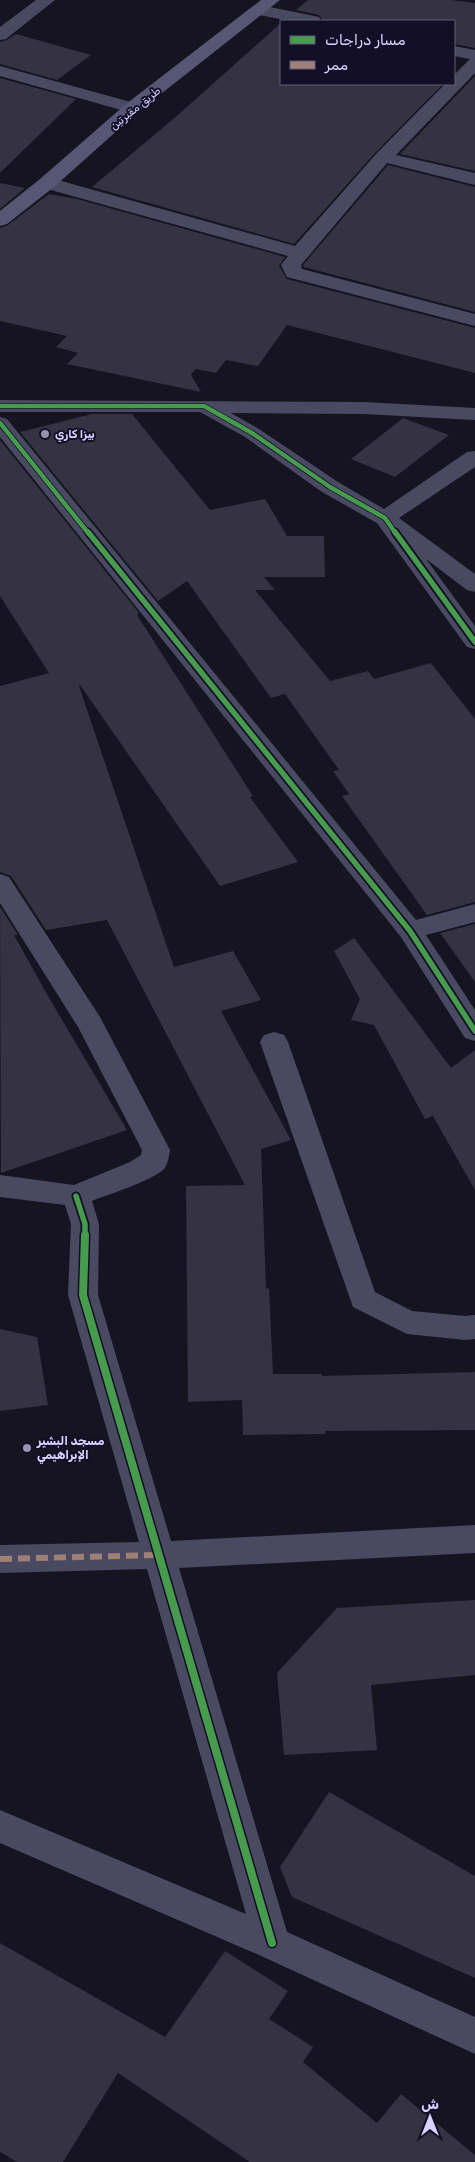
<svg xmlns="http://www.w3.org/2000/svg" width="475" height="2162" font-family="Rubik,'Noto Sans Arabic',sans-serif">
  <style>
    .building { fill: #343243 }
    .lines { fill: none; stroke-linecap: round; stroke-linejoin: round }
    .street { fill: #4a4962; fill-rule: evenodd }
    .secondary { fill: #575674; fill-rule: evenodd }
    .quiet { stroke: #9e8076; stroke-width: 6; stroke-dasharray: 12 6; stroke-linecap: butt }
    .cycleway-far2-casing { stroke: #130f26; stroke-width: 6 }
    .cycleway-far1-casing { stroke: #130f26; stroke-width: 9 }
    .cycleway-casing { stroke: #130f26; stroke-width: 11 }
    .cycleway-far2 { stroke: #469c4c; stroke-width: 4.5 }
    .cycleway-far1 { stroke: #469c4c; stroke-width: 5.5 }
    .cycleway { stroke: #469c4c; stroke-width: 8 }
    .poi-dot { fill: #9591b1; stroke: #130f26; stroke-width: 2 }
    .labels { text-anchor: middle; stroke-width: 4; stroke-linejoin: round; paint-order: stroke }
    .far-street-label { font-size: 11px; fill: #d9d4ff; stroke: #130f26 }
    .far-poi-label { font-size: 11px; font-weight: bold; fill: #d9d4ff; stroke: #130f26; text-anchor: start }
    .poi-label { font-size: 12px; font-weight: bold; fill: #d9d4ff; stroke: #130f26; text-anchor: start }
  </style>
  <rect width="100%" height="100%" fill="#161421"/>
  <path class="building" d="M 308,0 L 451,0 L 475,3 L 475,48 L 454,44 L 454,21 L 323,21 L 319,15 L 296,10 Z
    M 281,23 L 281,84 L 443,84 L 376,152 L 294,244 L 92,187 L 178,115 Z
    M 16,34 L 91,55 L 57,80 L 0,64 L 0,42 L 7,40 Z
    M 475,76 L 475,171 L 400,154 Z
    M 0,78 L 76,99 L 0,173 Z
    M 388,165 L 475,187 L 475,312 L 304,267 L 303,265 Z
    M 0,183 L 25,188 L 0,209 Z
    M 49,194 L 77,199 L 285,257 L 279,266 L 287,279 L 475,328 L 475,373 L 287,325 L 258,366 L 226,360 L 216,373 L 196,369 L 191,375 L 201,392 L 67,364 L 78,353 L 56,347 L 67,336 L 0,321 L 0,228 L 8,225 Z
    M 92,414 L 132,414 L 210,510 L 265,499 L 287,536 L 324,536 L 325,577 L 264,577 L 275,590 L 255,590 L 330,681 L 368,671 L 374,679 L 431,663 L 475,719 L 475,902 L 427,915 L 342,796 L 349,794 L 333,771 L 339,770 L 285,694 L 271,698 L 187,581 L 158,601 L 20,432 Z
    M 403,418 L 449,435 L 395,477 L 351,459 Z
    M 0,440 L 139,613 L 137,615 L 253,796 L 250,797 L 298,862 L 220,886 L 80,685 L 79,686 L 174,967 L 233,951 L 261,1000 L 221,1011 L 291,1140 L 261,1149 L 266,1289 L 269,1288 L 273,1374 L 322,1374 L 322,1376 L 475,1372 L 475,1430 L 325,1431 L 325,1434 L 243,1435 L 242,1400 L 188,1402 L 186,1186 L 245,1185 L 107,920 L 46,930 L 11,876 L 0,872 L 0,686 L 49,673 L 0,596 Z
    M 0,907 L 18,935 L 14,935 L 48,996 L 127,1130 L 1,1173 Z
    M 475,924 L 475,982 L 440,933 Z
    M 354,938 L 451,1068 L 475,1050 L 475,1190 L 433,1116 L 425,1119 L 374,1025 L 351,1020 L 360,999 L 334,951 Z
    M 0,1329 L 37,1337 L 48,1405 L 0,1411 Z
    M 475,1600 L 475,1675 L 371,1685 L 377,1750 L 284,1755 L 277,1673 L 337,1608 Z
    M 329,1792 L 475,1876 L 475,1978 L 292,1897 L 280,1867 Z
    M 0,1943 L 165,2037 L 225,1951 L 288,1991 L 269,2019 L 313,2047 L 303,2062 L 377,2123 L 401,2094 L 475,2155 L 475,2162 L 250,2162 L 118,2073 L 63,2162 L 17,2162 L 0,2152 Z"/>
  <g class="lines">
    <path class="street" d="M 36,0 L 55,0 L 6,39 L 0,40 L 0,27 Z
      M 260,5 L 319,17 L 321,21 L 290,21 L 254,14 L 252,10 L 254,6 Z
      M 454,46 L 475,50 L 475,73 L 396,155 L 475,173 L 475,185 L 387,163 L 301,265 L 302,269 L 475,314 L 475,326 L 287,277 L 281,265 L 288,256 L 40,187 L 38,183 L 40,179 L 47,177 L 295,246 L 377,153 L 445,84 L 454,84 L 454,75 L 470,59 L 454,56 Z
      M 0,66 L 138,104 L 141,108 L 138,112 L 132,113 L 0,76 Z
      M 0,400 L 364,402 L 475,408 L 475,420 L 364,414 L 231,413 L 259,429 L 338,482 L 384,509 L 467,452 L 475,451 L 475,467 L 399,518 L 475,574 L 475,592 L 467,590 L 426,559 L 475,626 L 475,649 L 467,647 L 377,523 L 322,492 L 245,437 L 200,412 L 0,412 Z
      M 0,417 L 7,419 L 416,920 L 475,904 L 475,922 L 426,935 L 475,1010 L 475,1041 L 465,1038 L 401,937 L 0,437 Z
      M 0,874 L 9,877 L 100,1017 L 170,1150 C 169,1156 168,1164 164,1169 C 152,1181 109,1194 92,1201 L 99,1224 L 98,1295 L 171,1541 L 475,1525 L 475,1553 L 179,1568 L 287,1932 L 475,2017 L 475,2054 L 259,1955 L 0,1843 L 0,1810 L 246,1914 L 147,1569 L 0,1573 L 0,1545 L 139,1542 L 68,1295 L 71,1224 L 65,1205 L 0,1197 L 0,1175 L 74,1185 L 130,1162 L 141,1155 L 142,1150 L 78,1027 L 0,903 Z
      M 274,1032 L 284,1035 L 288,1042 L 375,1292 L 412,1311 L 465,1316 L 475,1315 L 475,1339 L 465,1340 L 407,1334 L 353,1307 L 260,1042 L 264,1035 Z"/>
    <path class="secondary" d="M 261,0 L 280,0 L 138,112 L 54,187 L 7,224 L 0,226 L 0,211 L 40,179 L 126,104 Z"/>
    <path class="quiet" d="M 0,1559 L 157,1555"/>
    <defs>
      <path id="cycleway-far2" d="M 0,406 L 204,406 L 252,433 L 330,487 L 385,518 L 396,534
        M 0,423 L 89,534"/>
      <path id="cycleway-far1" d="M 88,532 L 410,931 L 475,1031
        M 395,532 L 475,642
        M 76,1196 L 85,1224 L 85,1236"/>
      <path id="cycleway" d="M 85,1235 L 83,1295 L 272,1943"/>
    </defs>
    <use href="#cycleway-far2" class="cycleway-far2-casing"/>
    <use href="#cycleway-far1" class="cycleway-far1-casing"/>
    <use href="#cycleway" class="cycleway-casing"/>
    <use href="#cycleway-far2" class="cycleway-far2"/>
    <use href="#cycleway-far1" class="cycleway-far1"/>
    <use href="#cycleway" class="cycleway"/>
  </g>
  <g class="poi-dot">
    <circle cx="45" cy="434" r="5"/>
    <circle cx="27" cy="1448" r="5"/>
  </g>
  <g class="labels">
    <g class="far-street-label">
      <text transform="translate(135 108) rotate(-39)" y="4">طريق مقبرتين</text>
    </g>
    <g class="far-poi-label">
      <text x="55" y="438">بيزا كاري</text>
    </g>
    <g class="poi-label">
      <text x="37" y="1445">مسجد البشير<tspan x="37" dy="14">الإبراهيمي</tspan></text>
    </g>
  </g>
  <rect x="280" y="20" width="175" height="65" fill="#130f26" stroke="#625e7d"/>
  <rect x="290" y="36" width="25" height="8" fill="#469c4c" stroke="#625e7d"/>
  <text x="325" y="45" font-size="15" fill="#d9d4ff">مسار دراجات</text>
  <rect x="290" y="61" width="25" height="8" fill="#9e8076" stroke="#625e7d"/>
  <text x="325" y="70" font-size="15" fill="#d9d4ff">ممر</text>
  <g transform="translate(430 2117)" stroke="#130f26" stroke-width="4" paint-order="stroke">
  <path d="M0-4L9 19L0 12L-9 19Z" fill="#d9d4ff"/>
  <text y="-8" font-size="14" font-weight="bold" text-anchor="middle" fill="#d9d4ff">ش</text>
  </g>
</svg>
